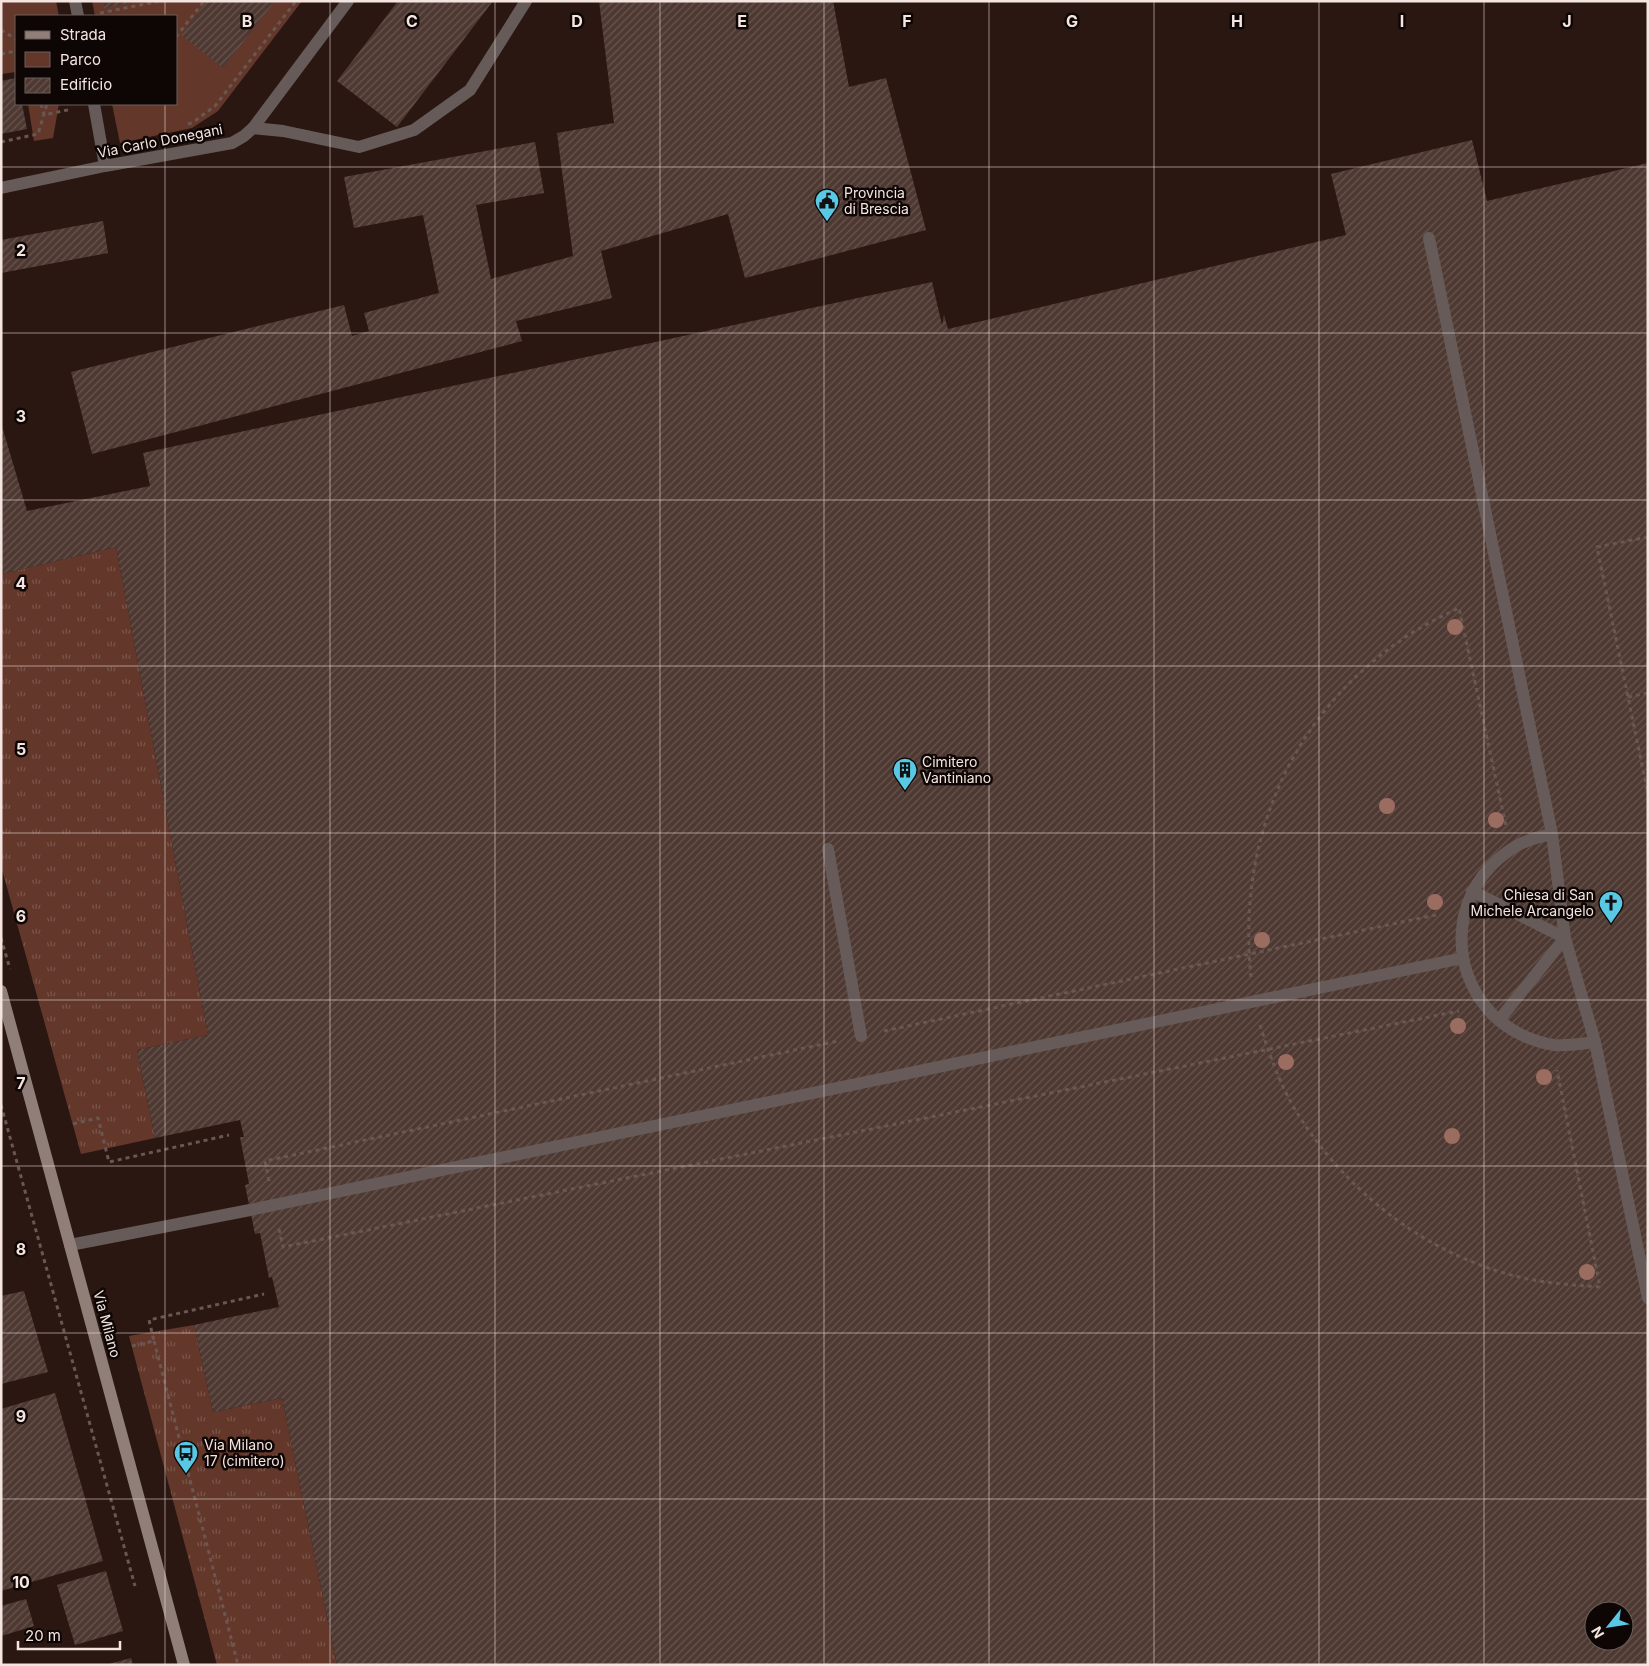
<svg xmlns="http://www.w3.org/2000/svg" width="1649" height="1666" font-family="Inter,sans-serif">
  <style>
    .grass { fill: url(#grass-tufts) }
    .green { fill: #63382b }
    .building { fill: url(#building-hatch); fill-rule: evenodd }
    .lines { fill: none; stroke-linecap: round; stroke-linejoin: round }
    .path { stroke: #6a5752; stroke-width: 3; stroke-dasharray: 4 4; stroke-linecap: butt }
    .service { stroke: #665b58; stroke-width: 12 }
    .pedestrian { stroke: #665b58; stroke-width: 12 }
    .minor { stroke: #665b58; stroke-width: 12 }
    .secondary { stroke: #907e79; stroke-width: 12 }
    .tree { fill: #9b6d61 }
    .grid { fill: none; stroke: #f4e5e1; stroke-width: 1; stroke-opacity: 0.55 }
    .labels { text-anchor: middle; stroke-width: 5; stroke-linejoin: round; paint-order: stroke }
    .street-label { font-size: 14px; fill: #f4e5e1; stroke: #0e0604 }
    .poi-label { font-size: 14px; fill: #f4e5e1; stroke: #0e0604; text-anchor: start }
    .grid-label { font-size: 16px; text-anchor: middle; font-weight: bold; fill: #f4e5e1; stroke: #0e0604; stroke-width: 5; stroke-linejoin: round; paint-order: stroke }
  </style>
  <defs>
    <pattern id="grass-tufts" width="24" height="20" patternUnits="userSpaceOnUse" patternTransform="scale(1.25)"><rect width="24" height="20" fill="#63382b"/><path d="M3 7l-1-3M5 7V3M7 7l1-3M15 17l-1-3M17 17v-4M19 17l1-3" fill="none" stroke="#7a5549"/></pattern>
    <pattern id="building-hatch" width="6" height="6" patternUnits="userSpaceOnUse" patternTransform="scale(1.25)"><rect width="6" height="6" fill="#4e3832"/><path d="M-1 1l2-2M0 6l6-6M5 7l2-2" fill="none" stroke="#68554f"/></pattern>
  </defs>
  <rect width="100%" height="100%" fill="#2b1712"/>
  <path class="grass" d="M 116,547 L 208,1035 L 137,1050 L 155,1138 L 81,1154 L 1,866 L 1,574 Z
    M 194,1325 L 213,1412 L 282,1398 L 337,1665 L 217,1665 L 129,1336 Z"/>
  <path class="green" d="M 1,1 L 56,1 L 59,16 L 16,16 L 16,72 L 1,74 Z
    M 92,1 L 302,1 L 218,111 L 192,128 L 120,143 L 112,104 L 176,104 L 176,16 L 95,16 Z
    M 28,104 L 59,104 L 53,138 L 34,141 Z"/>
  <path class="building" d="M 103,1 L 133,1 L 133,2 L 104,8 Z
    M 207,1 L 275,1 L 223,68 L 181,35 Z
    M 398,1 L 493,1 L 397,127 L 337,81 Z
    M 599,1 L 833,1 L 849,87 L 886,78 L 926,230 L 745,278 L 728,214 L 601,251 L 612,298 L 516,321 L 522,341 L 92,454 L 71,372 L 344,305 L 352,336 L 369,331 L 364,313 L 439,293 L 423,215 L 354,228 L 344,177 L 535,142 L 544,193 L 476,205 L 491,279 L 573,256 L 557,133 L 614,123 Z
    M 16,78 L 16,104 L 22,104 L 27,129 L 1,134 L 1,81 Z
    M 1472,140 L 1487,201 L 1648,163 L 1648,1665 L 337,1665 L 282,1398 L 213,1412 L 194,1325 L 279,1307 L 272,1277 L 269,1278 L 260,1233 L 255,1234 L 245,1185 L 249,1184 L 240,1137 L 244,1137 L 240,1120 L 155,1138 L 137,1050 L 208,1035 L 116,547 L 1,574 L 1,423 L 27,511 L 150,486 L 143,453 L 932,282 L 942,325 L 944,315 L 948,329 L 1346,235 L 1331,174 ZM 1594,1611 L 1624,1611 L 1624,1641 L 1594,1641 Z
    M 103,221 L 108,253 L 1,273 L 1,240 Z
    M 24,1291 L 48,1372 L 1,1384 L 1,1296 Z
    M 55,1393 L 103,1561 L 1,1591 L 1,1409 Z
    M 106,1571 L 123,1631 L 75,1645 L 57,1585 Z
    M 26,1599 L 34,1626 L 1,1636 L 1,1606 Z
    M 131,1658 L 133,1665 L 109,1665 L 109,1664 Z"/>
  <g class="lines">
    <path class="path" d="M 100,13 L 160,1
      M 1,30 L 16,39
      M 176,37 L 204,1
      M 1,54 L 16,51
      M 41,104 L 44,115 L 72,109
      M 188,124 L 192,123 L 215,106 L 296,1
      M 1,142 L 38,134 L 47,104
      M 1648,537 L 1597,547 L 1648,794
      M 1628,697 L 1648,693
      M 1,938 L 10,969
      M 1251,977 C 1237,846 1287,720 1397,643 C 1416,629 1438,618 1459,608 L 1506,826
      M 1260,1025 C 1270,1056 1281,1088 1299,1116 C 1351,1197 1433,1259 1528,1279 C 1552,1284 1576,1285 1600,1287 L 1557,1070
      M 884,1031 L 1440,914
      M 1,1105 L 135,1586
      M 73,1124 L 98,1118 L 109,1162 L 229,1135
      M 269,1181 L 265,1161 L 838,1041
      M 279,1229 L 283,1247 L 1459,1011
      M 154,1341 L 238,1665
      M 132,1346 L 154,1341 L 149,1320 L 264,1294"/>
    <path class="service" d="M 253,128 L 283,131 L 359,147 L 414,130 L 470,90 L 526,1
      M 70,1245 L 250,1210"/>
    <path class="pedestrian" d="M 1429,238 L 1552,834 L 1565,938 L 1595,1042 L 1648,1298
      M 1552,834 C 1537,837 1522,841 1510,850 C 1453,888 1445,966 1493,1015 C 1509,1030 1531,1042 1554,1045 C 1568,1046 1581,1044 1595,1042
      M 828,849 L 861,1036
      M 1472,891 L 1565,938 L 1499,1020
      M 250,1210 L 1463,958"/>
    <path class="minor" d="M 75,1 L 78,16
      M 94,104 L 105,166
      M 1,188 L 105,166 L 232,143 L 244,136 L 253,128 L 348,1"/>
    <path class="secondary" d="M 1,991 L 184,1665"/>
  </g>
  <g class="tree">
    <circle cx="1455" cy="627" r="8"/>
    <circle cx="1387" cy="806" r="8"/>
    <circle cx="1496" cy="820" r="8"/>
    <circle cx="1435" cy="902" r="8"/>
    <circle cx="1262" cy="940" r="8"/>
    <circle cx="1458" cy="1026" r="8"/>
    <circle cx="1286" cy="1062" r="8"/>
    <circle cx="1544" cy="1077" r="8"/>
    <circle cx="1452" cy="1136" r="8"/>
    <circle cx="1587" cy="1272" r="8"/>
  </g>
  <path class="grid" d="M 165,1 L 165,16M 330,1 L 330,1665M 495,1 L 495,1665M 660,1 L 660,1665M 824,1 L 824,1665M 989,1 L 989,1665M 1154,1 L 1154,1665M 1319,1 L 1319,1665M 1484,1 L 1484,1665M 165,104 L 165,1665M 1,167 L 1648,167M 1,333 L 1648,333M 1,500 L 1648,500M 1,666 L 1648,666M 1,833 L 1648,833M 1,1000 L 1648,1000M 1,1166 L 1648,1166M 1,1333 L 1648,1333M 1,1499 L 1648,1499"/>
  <defs>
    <symbol id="civic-pin" viewBox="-11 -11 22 30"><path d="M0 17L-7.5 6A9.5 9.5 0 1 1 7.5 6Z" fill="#59c8e4" stroke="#0e0604"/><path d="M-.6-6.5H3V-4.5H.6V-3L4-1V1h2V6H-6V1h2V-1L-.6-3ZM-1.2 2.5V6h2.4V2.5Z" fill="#111"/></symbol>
    <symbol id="building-pin" viewBox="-11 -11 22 30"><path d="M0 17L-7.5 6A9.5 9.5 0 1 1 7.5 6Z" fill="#59c8e4" stroke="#0e0604"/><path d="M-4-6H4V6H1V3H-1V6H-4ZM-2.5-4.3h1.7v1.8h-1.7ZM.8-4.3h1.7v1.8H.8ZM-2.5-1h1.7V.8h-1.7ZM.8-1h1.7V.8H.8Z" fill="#111"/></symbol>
    <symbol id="church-pin" viewBox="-11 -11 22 30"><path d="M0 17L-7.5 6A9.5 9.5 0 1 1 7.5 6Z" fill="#59c8e4" stroke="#0e0604"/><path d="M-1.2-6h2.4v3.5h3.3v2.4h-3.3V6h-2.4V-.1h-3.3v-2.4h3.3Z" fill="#111"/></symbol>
    <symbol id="bus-pin" viewBox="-11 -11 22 30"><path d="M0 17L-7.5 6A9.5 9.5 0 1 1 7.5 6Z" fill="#59c8e4" stroke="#0e0604"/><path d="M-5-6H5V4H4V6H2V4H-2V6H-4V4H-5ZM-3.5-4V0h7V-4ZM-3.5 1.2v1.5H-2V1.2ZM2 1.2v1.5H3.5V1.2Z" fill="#111"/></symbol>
  </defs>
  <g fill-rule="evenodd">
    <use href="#civic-pin" x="813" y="187" width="28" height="38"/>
    <use href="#building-pin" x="891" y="756" width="28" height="38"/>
    <use href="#church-pin" x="1597" y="889" width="28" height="38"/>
    <use href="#bus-pin" x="172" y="1439" width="28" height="38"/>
  </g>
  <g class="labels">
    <g class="street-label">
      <text transform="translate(160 141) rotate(-11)" y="5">Via Carlo Donegani</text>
      <text transform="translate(107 1324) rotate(75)" y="5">Via Milano</text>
    </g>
    <g class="poi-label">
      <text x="844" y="198">Provincia<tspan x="844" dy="16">di Brescia</tspan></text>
      <text x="922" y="767">Cimitero<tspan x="922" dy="16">Vantiniano</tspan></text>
      <text x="1594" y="900" text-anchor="end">Chiesa di San<tspan x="1594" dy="16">Michele Arcangelo</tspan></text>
      <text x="204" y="1450">Via Milano<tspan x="204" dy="16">17 (cimitero)</tspan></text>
    </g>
  </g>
  <g class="grid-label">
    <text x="247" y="27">B</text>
    <text x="412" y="27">C</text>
    <text x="577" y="27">D</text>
    <text x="742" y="27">E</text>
    <text x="907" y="27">F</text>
    <text x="1072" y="27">G</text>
    <text x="1237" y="27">H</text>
    <text x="1402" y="27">I</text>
    <text x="1567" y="27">J</text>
    <text x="21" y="256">2</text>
    <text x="21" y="422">3</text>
    <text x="21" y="589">4</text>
    <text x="21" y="755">5</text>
    <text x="21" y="922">6</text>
    <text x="21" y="1089">7</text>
    <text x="21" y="1255">8</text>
    <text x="21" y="1422">9</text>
    <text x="21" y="1588">10</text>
  </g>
  <rect width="1649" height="1666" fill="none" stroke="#f4e5e1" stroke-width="5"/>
  <rect x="15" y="15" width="162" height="90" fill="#0e0604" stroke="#6a5f5c"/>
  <rect x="25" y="31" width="25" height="8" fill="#907e79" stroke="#6a5f5c"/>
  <text x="60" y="40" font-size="15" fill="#f4e5e1">Strada</text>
  <rect x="25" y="52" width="25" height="15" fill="#63382b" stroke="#6a5f5c"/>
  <text x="60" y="65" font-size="15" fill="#f4e5e1">Parco</text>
  <rect x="25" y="78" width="25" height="15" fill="url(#building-hatch)" stroke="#6a5f5c"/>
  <text x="60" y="90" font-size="15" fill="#f4e5e1">Edificio</text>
  <g transform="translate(1609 1626) rotate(240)"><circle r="24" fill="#0e0604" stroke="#6a5f5c"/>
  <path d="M0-4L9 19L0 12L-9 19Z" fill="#59c8e4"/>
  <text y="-8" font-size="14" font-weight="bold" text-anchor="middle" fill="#f4e5e1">N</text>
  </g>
  <path d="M18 1641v8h102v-8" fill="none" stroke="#f4e5e1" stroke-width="2.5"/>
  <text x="25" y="1641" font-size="15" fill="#f4e5e1" stroke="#0e0604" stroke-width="4" paint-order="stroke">20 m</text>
</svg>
